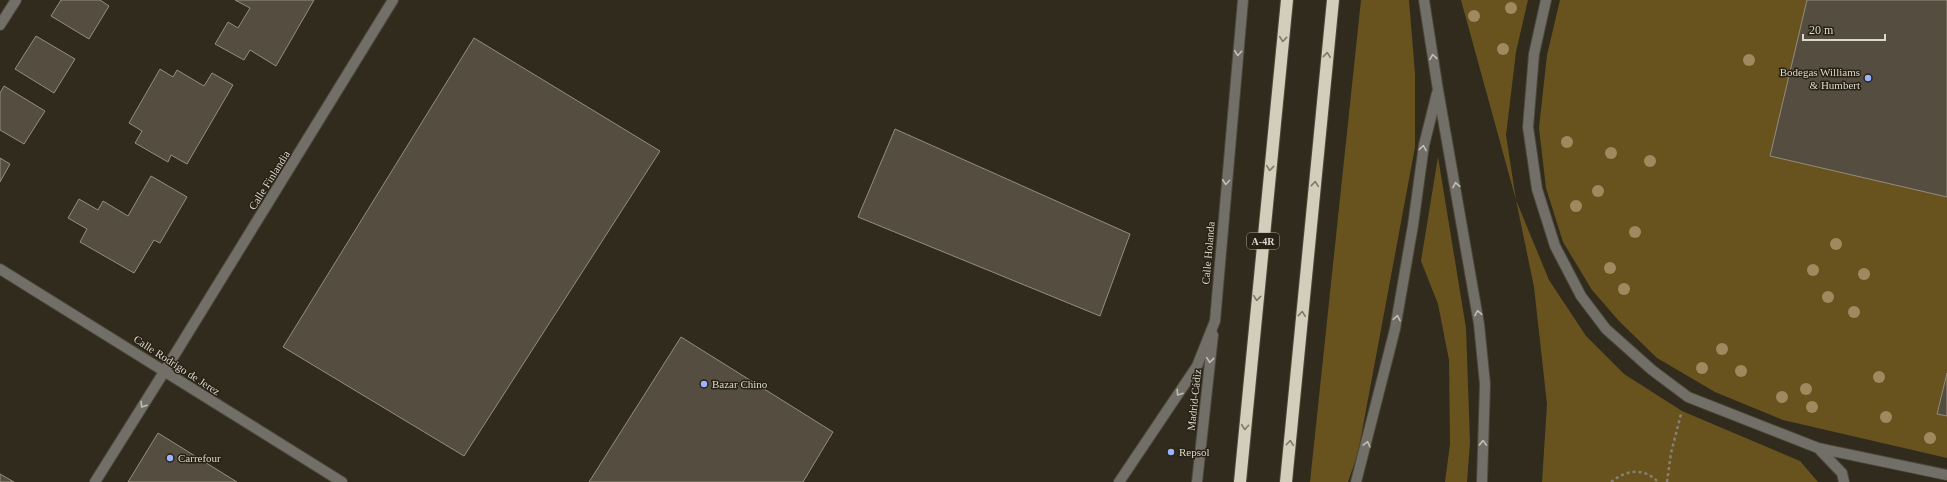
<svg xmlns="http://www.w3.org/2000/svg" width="1947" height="482" font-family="'Times New Roman',serif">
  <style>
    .green { fill: #68531f }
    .building { fill: #554e40; stroke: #958d7d }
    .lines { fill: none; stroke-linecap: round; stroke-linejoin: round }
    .minor-casing { stroke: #4c473a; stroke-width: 12 }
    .highway-casing { stroke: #4c473a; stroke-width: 14 }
    .path { stroke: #868177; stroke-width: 2.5; stroke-dasharray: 3 3; stroke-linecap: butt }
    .minor { stroke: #726f68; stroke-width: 10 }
    .highway { stroke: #d5cdbc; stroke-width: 12 }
    .tree { fill: #9e8a5e }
    .oneway { stroke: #7e7868 }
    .oneway2 { stroke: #c2beb6 }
    .poi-dot { fill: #9ab5fd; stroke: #272214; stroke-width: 1.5 }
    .labels { text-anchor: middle; stroke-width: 3; stroke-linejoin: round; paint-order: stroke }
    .shield { fill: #272214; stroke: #a6a198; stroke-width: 1 }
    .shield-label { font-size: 10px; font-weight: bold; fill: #dcd8d0 }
    .poi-label { font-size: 11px; fill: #dcd8d0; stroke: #272214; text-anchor: start }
    .street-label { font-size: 11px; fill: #dcd8d0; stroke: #272214 }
  </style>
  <rect width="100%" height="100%" fill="#312b1e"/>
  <path class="green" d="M 1361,0 L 1409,0 L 1415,74 L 1415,147 L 1358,453 L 1348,482 L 1310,482 Z
    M 1461,0 L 1528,0 L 1516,52 L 1506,135 L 1516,200 L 1549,280 L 1586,336 L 1624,374 L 1682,411 L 1800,461 L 1818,482 L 1542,482 L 1547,404 L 1534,287 L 1516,200 Z
    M 1560,0 L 1807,0 L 1770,156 L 1947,197 L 1947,373 L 1937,413 L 1947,416 L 1947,458 L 1783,420 L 1715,392 L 1657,358 L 1619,321 L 1592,290 L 1563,242 L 1546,188 L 1539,128 L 1547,55 Z
    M 1438,157 L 1466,328 L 1470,442 L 1467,482 L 1445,482 L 1450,444 L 1449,360 L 1438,304 L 1421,261 Z"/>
  <path class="building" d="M 61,0 L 100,0 L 109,6 L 89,39 L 51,16 Z
    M 235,0 L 314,0 L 276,66 L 250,50 L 244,60 L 215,44 L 228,22 L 238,28 L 250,8 Z
    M 1807,0 L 1947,0 L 1947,197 L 1770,156 Z
    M 36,36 L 75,59 L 54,93 L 15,69 Z
    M 474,38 L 660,151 L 464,456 L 283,347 Z
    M 160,69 L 173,77 L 177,70 L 204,86 L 212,73 L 233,85 L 187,164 L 171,155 L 168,162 L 135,143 L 142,131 L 129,123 Z
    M 4,86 L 45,111 L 24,144 L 0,130 L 0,93 Z
    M 895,129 L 1130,234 L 1100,316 L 858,217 Z
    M 0,158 L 10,164 L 0,182 Z
    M 151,176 L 187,197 L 160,243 L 154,240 L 134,273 L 80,242 L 87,229 L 68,218 L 79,199 L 98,210 L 103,201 L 128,216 Z
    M 681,337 L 833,432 L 803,482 L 589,482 Z
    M 1947,373 L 1947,416 L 1937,414 Z
    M 158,433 L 237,482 L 128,482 Z
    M 0,474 L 14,482 L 0,482 Z"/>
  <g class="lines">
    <defs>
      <path id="minor" d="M 1424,0 L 1438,90 L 1479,324 L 1485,384 L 1482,482
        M 1546,0 L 1534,54 L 1528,127 L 1537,189 L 1555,246 L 1581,296 L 1606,329 L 1652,370 L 1688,397 L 1818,448 L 1842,473 L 1844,482
        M 0,25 L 16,0
        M 0,269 L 342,482
        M 1818,448 L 1947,475
        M 95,482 L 164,372 L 393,0
        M 1119,482 L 1197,366 L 1215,321 L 1243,0
        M 1197,482 L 1213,335
        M 1356,482 L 1395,329 L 1413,225 L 1424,145 L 1437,93"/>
      <path id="highway" d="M 1240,482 L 1287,0
        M 1286,482 L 1333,0"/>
    </defs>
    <use href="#minor" class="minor-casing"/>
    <use href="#highway" class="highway-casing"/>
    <path class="path" d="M 1611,482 C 1626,470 1644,467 1658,482
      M 1667,482 L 1671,453 L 1681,414"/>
    <use href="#minor" class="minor"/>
    <use href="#highway" class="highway"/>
  </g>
  <g class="tree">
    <circle cx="1511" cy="8" r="6"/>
    <circle cx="1474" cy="16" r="6"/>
    <circle cx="1503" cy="49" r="6"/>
    <circle cx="1749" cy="60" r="6"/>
    <circle cx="1567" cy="142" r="6"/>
    <circle cx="1611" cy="153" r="6"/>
    <circle cx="1650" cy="161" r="6"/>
    <circle cx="1598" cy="191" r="6"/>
    <circle cx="1576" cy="206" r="6"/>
    <circle cx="1635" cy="232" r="6"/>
    <circle cx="1836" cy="244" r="6"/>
    <circle cx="1610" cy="268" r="6"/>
    <circle cx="1813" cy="270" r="6"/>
    <circle cx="1864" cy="274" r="6"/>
    <circle cx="1624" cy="289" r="6"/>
    <circle cx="1828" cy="297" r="6"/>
    <circle cx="1854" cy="312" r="6"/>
    <circle cx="1722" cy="349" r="6"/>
    <circle cx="1702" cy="368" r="6"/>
    <circle cx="1741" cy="371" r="6"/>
    <circle cx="1879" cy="377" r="6"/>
    <circle cx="1806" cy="389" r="6"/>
    <circle cx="1782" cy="397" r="6"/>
    <circle cx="1812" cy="407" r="6"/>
    <circle cx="1886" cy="417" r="6"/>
    <circle cx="1930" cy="438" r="6"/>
  </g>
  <defs><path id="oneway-chevron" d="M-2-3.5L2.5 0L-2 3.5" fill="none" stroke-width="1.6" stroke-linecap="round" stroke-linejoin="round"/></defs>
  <g class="oneway">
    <use href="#oneway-chevron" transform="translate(1283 39) rotate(96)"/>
    <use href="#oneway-chevron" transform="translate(1327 55) rotate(-84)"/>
    <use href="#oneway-chevron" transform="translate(1270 168) rotate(96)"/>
    <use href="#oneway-chevron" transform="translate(1315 184) rotate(-84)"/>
    <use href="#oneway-chevron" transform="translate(1257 298) rotate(96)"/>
    <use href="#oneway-chevron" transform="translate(1302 314) rotate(-84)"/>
    <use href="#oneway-chevron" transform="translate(1245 427) rotate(95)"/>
    <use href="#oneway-chevron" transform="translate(1290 443) rotate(-85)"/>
  </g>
  <g class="oneway2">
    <use href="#oneway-chevron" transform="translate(1238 53) rotate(95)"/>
    <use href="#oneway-chevron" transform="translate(1433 57) rotate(-99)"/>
    <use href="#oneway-chevron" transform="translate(1423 148) rotate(-81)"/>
    <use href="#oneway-chevron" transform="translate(1226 182) rotate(95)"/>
    <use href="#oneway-chevron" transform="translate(1456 185) rotate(-101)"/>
    <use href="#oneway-chevron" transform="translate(1478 313) rotate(-100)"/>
    <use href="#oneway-chevron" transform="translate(1397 318) rotate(-80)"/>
    <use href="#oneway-chevron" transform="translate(1210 360) rotate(96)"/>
    <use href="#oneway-chevron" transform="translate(1179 393) rotate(124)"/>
    <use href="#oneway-chevron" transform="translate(143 405) rotate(123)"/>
    <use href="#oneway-chevron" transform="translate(1483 443) rotate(-88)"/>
    <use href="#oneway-chevron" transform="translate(1367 444) rotate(-76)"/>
  </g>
  <g class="poi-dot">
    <circle cx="1868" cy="78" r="4"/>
    <circle cx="704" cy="384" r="4"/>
    <circle cx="1171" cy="452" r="4"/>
    <circle cx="170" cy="458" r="4"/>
  </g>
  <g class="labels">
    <rect class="shield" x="1247" y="233" width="32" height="16" rx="3"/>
    <g class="shield-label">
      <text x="1263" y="245">A-4R</text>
    </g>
    <g class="poi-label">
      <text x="1860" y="76" text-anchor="end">Bodegas Williams<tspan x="1860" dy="13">&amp; Humbert</tspan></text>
      <text x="712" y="388">Bazar Chino</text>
      <text x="1179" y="456">Repsol</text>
      <text x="178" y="462">Carrefour</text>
    </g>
    <g class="street-label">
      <text transform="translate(269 180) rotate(-58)" y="4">Calle Finlandia</text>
      <text transform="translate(1208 253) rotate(-85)" y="4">Calle Holanda</text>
      <text transform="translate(177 365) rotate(33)" y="4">Calle Rodrigo de Jerez</text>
      <text transform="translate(1194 400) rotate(-84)" y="4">Madrid-Cádiz</text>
    </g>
  </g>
  <path d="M1803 34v6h82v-6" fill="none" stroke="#dcd8d0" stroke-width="2"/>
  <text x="1809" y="34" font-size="12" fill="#dcd8d0" stroke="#272214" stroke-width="3" paint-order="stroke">20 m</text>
</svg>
